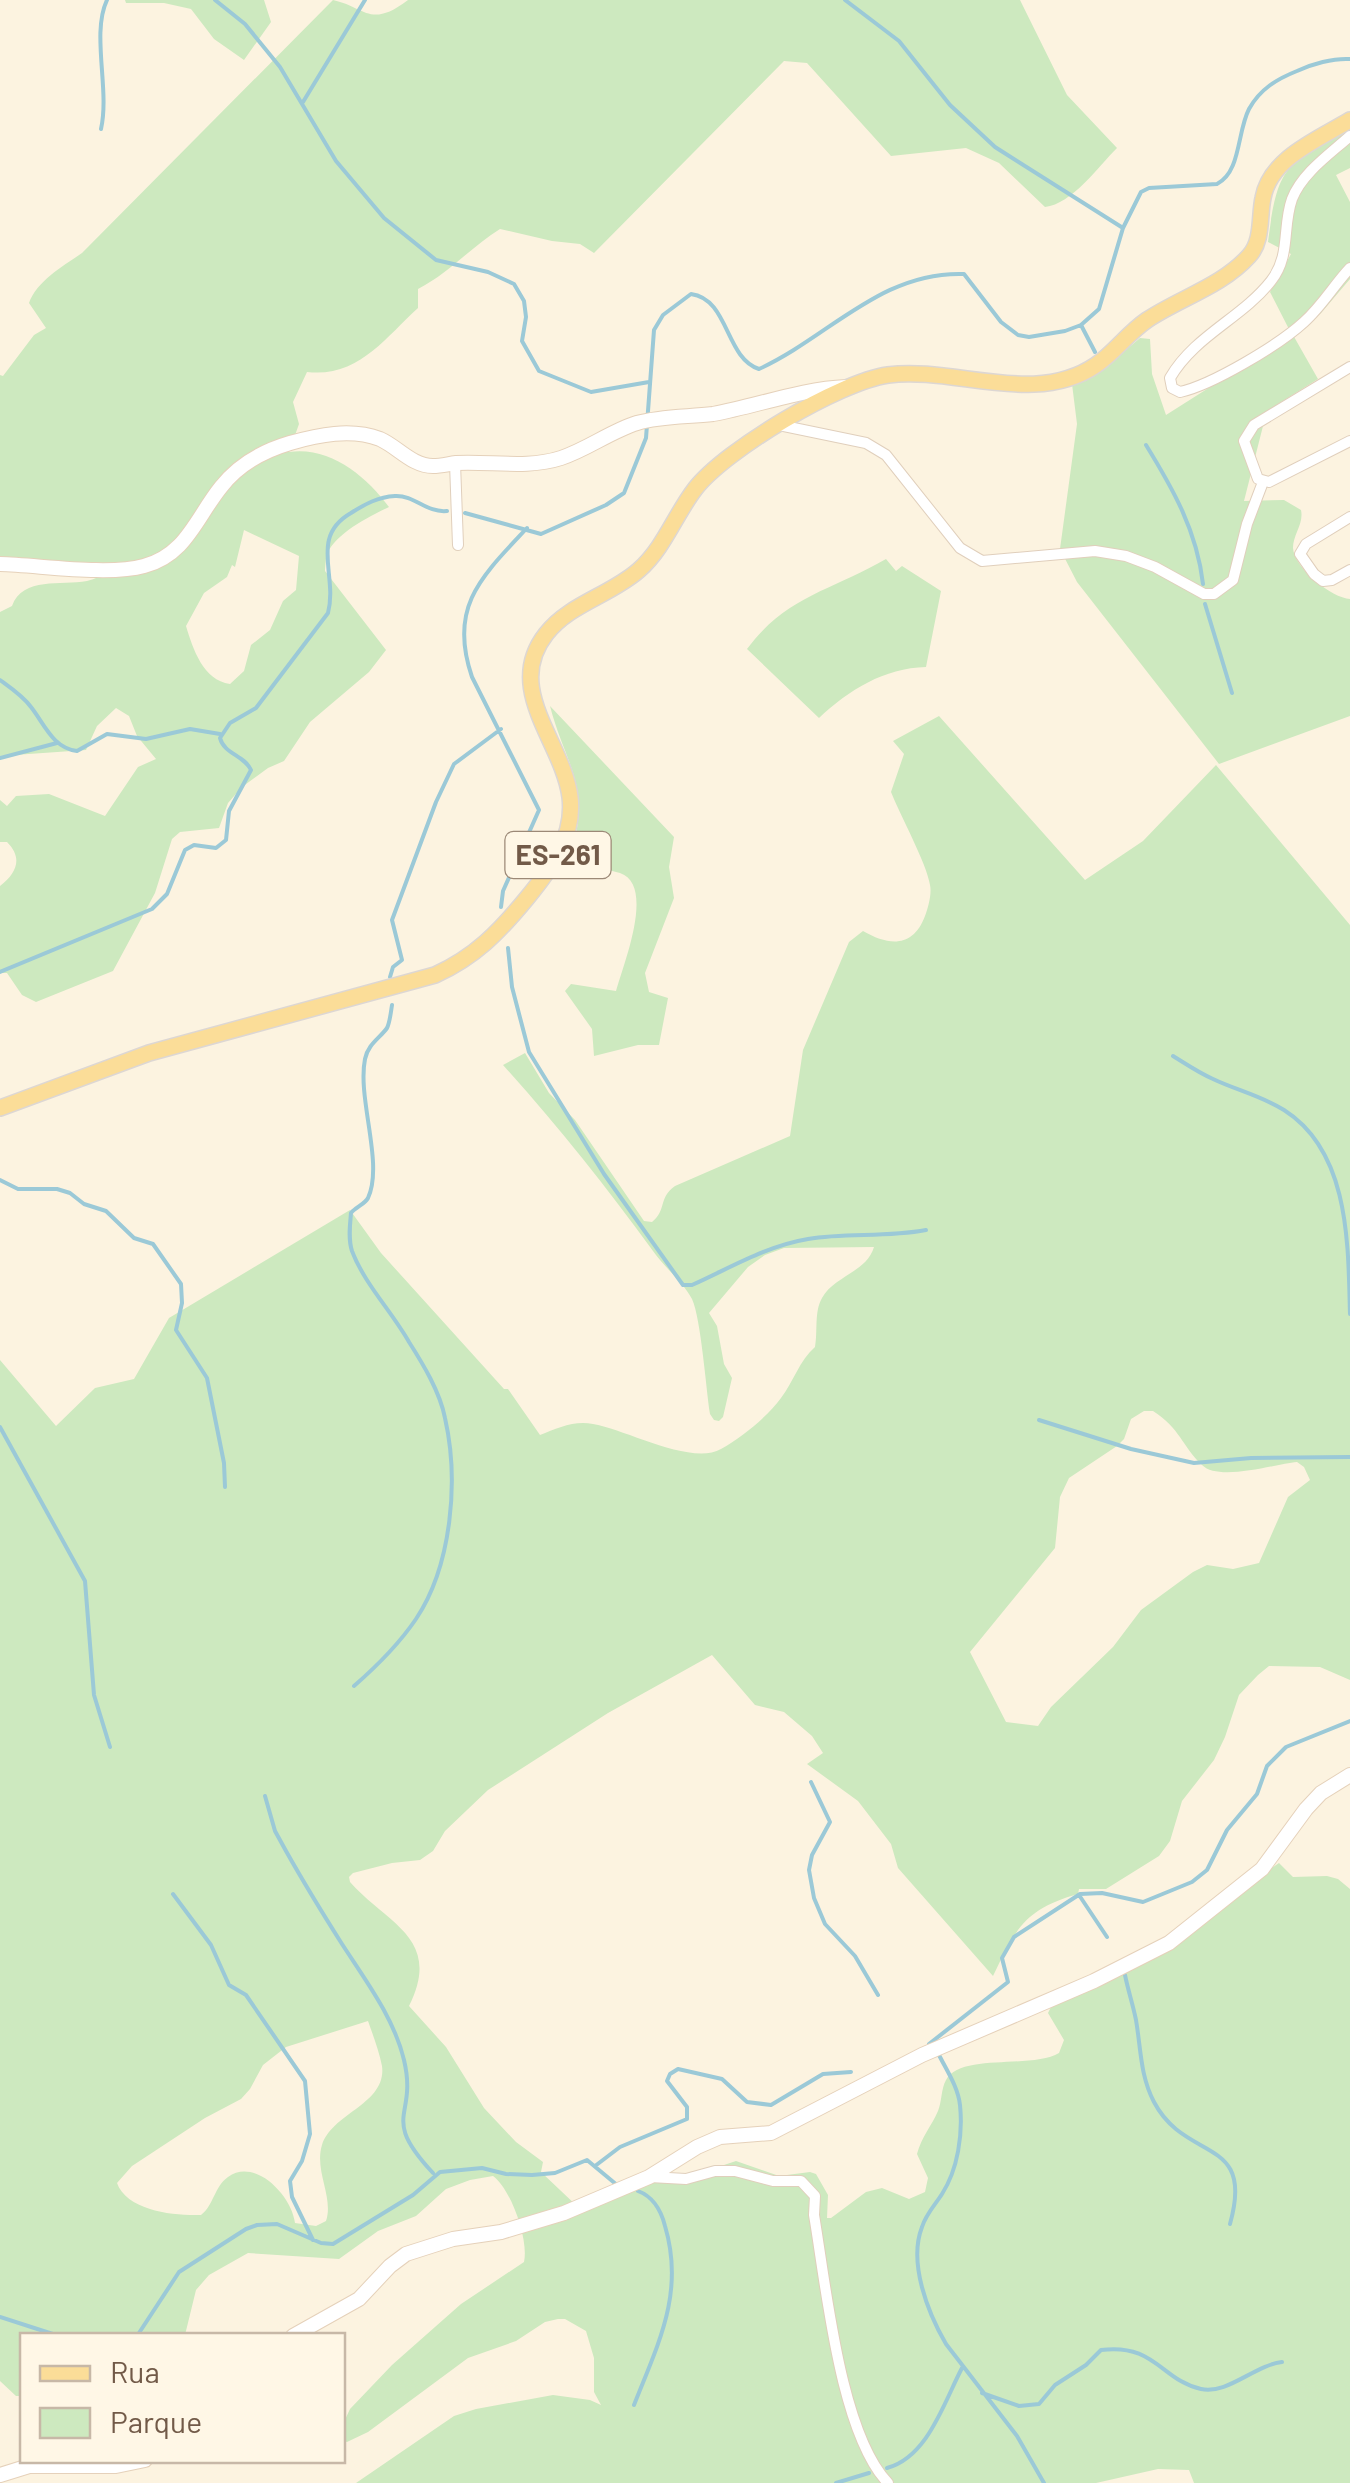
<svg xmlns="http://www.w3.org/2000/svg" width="1350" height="2483" font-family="Barlow,sans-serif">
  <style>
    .green { fill: #cde9bf; fill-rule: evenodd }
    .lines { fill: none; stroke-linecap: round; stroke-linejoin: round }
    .stream { stroke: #9bc9d7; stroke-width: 4 }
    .street-casing { stroke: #e0cfbc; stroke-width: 12 }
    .secondary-casing { stroke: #e5d1ba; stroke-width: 16 }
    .primary-casing { stroke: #ddd7d3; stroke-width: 18 }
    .street { stroke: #fff; stroke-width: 10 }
    .secondary { stroke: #fff; stroke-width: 14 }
    .primary { stroke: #fbdd98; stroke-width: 15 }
    .labels { text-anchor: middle; stroke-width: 8; stroke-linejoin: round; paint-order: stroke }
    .shield { fill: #fff7e6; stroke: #9c8977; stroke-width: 2.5 }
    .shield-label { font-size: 28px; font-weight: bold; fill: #725a48 }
  </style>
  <rect width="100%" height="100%" fill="#fcf3e0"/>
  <path class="green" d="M 125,0 L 264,0 L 271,22 L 244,60 L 214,39 L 191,9 L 164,3 L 126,3 Z
    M 333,0 C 365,7 370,29 408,0 L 1020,0 L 1067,95 L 1117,148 C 1098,167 1072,204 1045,207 L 999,163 L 966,148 L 891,156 L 807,63 L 784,61 L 594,253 L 580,244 L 552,241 L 500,229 C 471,247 449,273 418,289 L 418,308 C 385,338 358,378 307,372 L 293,402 L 299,424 L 289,452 C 330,446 366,476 389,507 C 370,516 336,533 327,554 C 326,555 325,570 325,571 L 386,650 L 369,672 L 310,722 L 284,761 L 268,768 L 242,787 L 228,803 L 219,828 L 180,832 L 172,839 L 155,893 L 113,971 L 36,1002 L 22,995 L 7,973 L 0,973 L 0,886 C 17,873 23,858 7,842 L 0,842 L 0,800 L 7,806 L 16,796 L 49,794 L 105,816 L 138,767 L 156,759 L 137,736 L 129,716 L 116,708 L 97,726 L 86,750 L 0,756 L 0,612 L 12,606 C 23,576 61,586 87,581 C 95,579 103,575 111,571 L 0,565 L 0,375 L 3,376 L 34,335 L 46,328 L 29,303 C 37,281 63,266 82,253 ZM 244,530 L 299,556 L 296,590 L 283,601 L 270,630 L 251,645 L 244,671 L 230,684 C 203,680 193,649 186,626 L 204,593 L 227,577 L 232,565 L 235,567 Z
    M 1350,127 L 1350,168 L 1336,175 L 1350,202 L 1350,279 L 1321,313 L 1293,335 L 1318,379 L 1278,404 L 1263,426 L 1244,501 L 1284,500 L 1301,510 C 1304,524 1293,534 1293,548 C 1294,568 1332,598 1350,599 L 1350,716 L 1219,764 L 1077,582 L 1060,549 L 1077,424 L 1072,384 L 1099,373 L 1140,338 L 1150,339 L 1152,374 L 1166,415 L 1292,335 L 1270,292 L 1291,254 L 1268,242 C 1278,164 1285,166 1350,127 Z
    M 886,559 L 896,571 L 902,566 L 941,591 L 926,667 C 884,668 849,690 819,718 L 747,649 C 786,596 833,590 886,559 Z
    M 550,706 L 674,837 L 669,867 L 674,898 L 645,973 L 649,992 L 668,998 L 659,1045 L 638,1045 L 594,1056 L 592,1029 L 565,991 L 571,984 L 616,991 C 623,965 656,885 620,873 C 599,867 587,867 573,847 C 590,783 565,764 550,706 Z
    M 939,716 L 1085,880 L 1143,841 L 1216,765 L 1350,925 L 1350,1680 L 1320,1667 L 1269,1666 L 1258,1675 L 1239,1695 L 1225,1737 L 1214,1760 L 1182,1801 L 1170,1841 L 1159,1856 L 1106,1889 L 1079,1889 L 1078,1894 C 1025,1909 1016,1928 993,1976 L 898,1868 L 891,1844 L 858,1801 L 807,1764 L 823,1753 L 812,1736 L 784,1712 L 755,1705 L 712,1655 L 608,1713 L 488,1790 L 445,1831 L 433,1851 L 420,1860 L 392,1863 L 353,1873 L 349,1877 L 350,1882 C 387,1924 443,1938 409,2006 L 446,2047 L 484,2108 L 516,2142 L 543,2162 L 541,2172 L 579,2208 L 636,2179 L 682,2179 L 736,2161 L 779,2176 L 810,2172 L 816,2174 L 828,2195 L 827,2218 L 831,2218 L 866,2192 L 882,2188 L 909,2199 L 925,2192 L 928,2178 L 917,2154 C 921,2138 932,2125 938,2111 C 942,2101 941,2089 946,2080 C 960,2053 1033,2069 1059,2053 L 1064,2040 L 1048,2013 L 1054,2001 L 1116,1976 L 1279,1863 L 1293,1877 L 1327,1876 L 1338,1879 L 1350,1889 L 1350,2483 L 1194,2483 L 1189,2470 L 1158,2469 L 1096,2483 L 356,2483 L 454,2416 L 476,2409 L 553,2395 L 590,2400 L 601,2405 L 594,2392 L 594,2358 L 586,2331 L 565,2319 L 558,2319 L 545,2322 L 516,2341 L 468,2358 L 368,2432 L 347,2442 L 343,2441 L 343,2424 L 350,2409 L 392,2365 L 461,2304 L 524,2262 C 529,2240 511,2189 493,2176 L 470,2180 L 446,2189 L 416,2216 L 378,2231 L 339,2259 L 248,2253 L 209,2275 L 196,2290 L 185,2335 L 22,2336 L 22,2396 L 16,2396 L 0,2381 L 0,1360 L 56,1426 L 95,1388 L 134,1379 L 169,1318 L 350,1210 L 381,1253 L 504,1389 L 508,1389 L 540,1435 C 557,1428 575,1420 593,1424 C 625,1429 691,1466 721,1449 C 742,1437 767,1417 781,1398 C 794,1381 799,1361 815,1347 C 818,1331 814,1312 822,1298 C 834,1276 867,1272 874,1247 L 784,1248 L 765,1255 L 748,1267 L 709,1313 L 717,1326 L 724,1364 L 732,1378 L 723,1417 L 719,1421 L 714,1420 L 710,1414 C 706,1388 701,1319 692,1299 C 683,1282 664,1267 653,1251 C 605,1185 557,1125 503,1065 L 525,1053 L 549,1093 L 575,1120 L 644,1221 L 652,1222 C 667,1210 658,1198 675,1186 L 790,1136 L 803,1050 L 849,942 L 863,931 C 889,946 913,948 925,916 C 928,908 932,894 930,885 C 927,864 900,815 891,792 L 904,754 L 893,741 ZM 1144,1411 L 1153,1411 C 1180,1428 1182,1446 1202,1465 C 1219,1482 1274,1464 1297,1462 L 1304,1467 L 1310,1480 L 1288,1497 L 1259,1563 L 1233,1569 L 1207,1565 L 1193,1572 L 1141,1610 L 1113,1647 L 1051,1707 L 1038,1726 L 1006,1722 L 970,1652 L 1055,1548 L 1060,1497 L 1069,1478 L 1117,1446 L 1124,1439 L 1131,1419 ZM 368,2021 C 373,2035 379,2051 382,2066 C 387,2104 332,2113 322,2145 C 314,2171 334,2197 326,2221 L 316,2226 L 295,2223 C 292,2196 255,2157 228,2177 C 214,2187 214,2205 201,2215 C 175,2216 127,2211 117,2183 L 132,2166 L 205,2118 L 241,2099 L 250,2089 L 263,2065 L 286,2047 Z"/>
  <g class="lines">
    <path class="stream" d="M 215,0 L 245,24 L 280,67 L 336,161 L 384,218 L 436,260 L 488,272 L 514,284 L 524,301 L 526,317 L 522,341 L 539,371 L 591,392 L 649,382
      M 845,0 L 899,41 L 950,105 L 995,147 L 1123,228
      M 303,102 L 365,0
      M 101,129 C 110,89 91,34 107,0
      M 1081,325 L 1095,352
      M 1146,445 C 1173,489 1197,531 1203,584
      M 465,513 L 541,534 L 606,505 L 624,493 L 646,438 L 654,330 L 663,315 L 691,294 C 729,299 725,358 759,369 C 829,337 881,271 964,274 L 1001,322 L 1018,335 L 1029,337 L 1065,331 L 1081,325 L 1099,309 L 1123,228 L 1141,192 L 1149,188 L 1217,184 C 1241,172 1237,132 1249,109 C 1260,89 1277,79 1297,71 C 1312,64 1333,58 1350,59
      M 1205,604 L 1232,693
      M 0,680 C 11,688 23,696 31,707 C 45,725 53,748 77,751 L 107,734 L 146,739 L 190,729 L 220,734
      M 0,758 L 57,743
      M 501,907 L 503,891 L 539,810 L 472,677 C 448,607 481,577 527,528
      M 508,948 L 512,987 L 529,1052 L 604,1174 L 683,1285 L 692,1285 C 730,1268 766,1246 808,1239 C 847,1232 884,1238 926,1230
      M 0,972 L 152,909 L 167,894 L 185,850 L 194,845 L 216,848 L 226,840 L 229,811 L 251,770 C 244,755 224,754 220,738 L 230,723 L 256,708 L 328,613 C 338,575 309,537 351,513 C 365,504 378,497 395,496 C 415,495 426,513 447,511
      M 390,977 L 393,967 L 402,960 L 392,920 L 436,802 L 454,764 L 501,729
      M 1173,1056 C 1186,1064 1199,1073 1213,1079 C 1236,1090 1262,1096 1284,1110 C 1350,1152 1348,1244 1350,1314
      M 0,1180 L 18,1189 L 57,1189 L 70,1193 L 84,1204 L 106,1211 L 134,1238 L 153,1244 L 181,1284 L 182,1303 L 176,1330 L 207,1378 L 224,1463 L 225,1487
      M 1039,1420 L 1131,1449 L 1194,1463 L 1251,1458 L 1350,1457
      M 0,1427 L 85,1581 L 94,1695 L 110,1747
      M 354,1686 C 377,1666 399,1644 416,1619 C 452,1565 459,1480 445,1418 C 440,1392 423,1364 409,1342 C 392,1312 364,1283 352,1251 C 348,1239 350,1225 351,1213 C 356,1207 365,1204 368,1198 C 384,1163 357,1099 365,1059 C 368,1044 380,1038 387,1028 C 390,1022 391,1011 392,1005
      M 811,1782 L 830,1822 L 812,1855 L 809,1870 L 814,1898 L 825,1924 L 855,1956 L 878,1995
      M 265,1796 L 275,1831 L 286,1851 C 304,1883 323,1914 342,1944 C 366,1981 394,2018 404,2060 C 418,2119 379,2115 433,2173
      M 173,1894 L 211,1945 L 229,1985 L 246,1995 L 305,2081 L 310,2134 L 302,2161 L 290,2181 L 292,2197 L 313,2240
      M 1079,1895 L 1107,1937
      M 1125,1975 C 1128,1990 1133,2005 1136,2020 C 1141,2049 1140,2075 1154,2102 C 1186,2163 1255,2135 1230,2224
      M 929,2044 L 1008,1982 L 1002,1958 L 1014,1937 L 1080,1894 L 1102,1893 L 1143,1902 L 1192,1882 L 1207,1870 L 1227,1830 L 1257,1794 L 1267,1766 L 1286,1747 L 1350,1721
      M 939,2055 C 947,2071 958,2087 960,2105 C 963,2134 958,2169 942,2194 C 935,2205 926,2214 922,2227 C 908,2263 928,2313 946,2344 L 1017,2436 L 1044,2483
      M 595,2166 L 620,2147 L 687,2119 L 687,2107 L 667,2081 L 670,2074 L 678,2069 L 722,2079 L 747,2102 L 771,2105 L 823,2074 L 851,2072
      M 0,2317 L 59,2336
      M 137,2336 L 179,2272 L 246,2229 L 257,2225 L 277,2224 L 321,2243 L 333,2244 L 413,2195 L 440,2172 L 482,2168 L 506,2174 L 532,2175 L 555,2173 L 587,2160 L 617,2185
      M 982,2393 L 1019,2406 L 1039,2404 L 1055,2385 L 1086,2365 L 1101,2350 C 1155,2343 1161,2380 1201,2389 C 1227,2395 1255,2365 1282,2362
      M 634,2405 C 658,2344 685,2293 665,2226 C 661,2210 654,2197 638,2191
      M 887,2468 C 928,2457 944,2402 962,2368
      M 836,2483 L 869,2473"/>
    <defs>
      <path id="street" d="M 1350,136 C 1330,154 1302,173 1292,199 C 1282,227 1291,256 1271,281 C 1242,318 1194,336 1170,378 L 1172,388 L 1180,392 C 1212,385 1279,345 1304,322 C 1322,306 1334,285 1350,268
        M 1350,367 L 1254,425 L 1244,441 L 1258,479 L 1269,482 L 1350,441
        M 779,425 L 866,443 L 886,455 L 960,548 L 982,561 L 1095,551 L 1126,556 L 1155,567 L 1204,594 L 1214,594 L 1233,580 L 1247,524 L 1263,482
        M 455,463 L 458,545
        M 1350,517 L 1306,544 L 1300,554 L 1314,574 L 1323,581 L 1332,580 L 1350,570
        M 650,2177 L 686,2179 L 715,2171 L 735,2171 L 773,2181 L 801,2181 L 815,2196 L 814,2215 C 826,2285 840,2433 888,2483"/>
      <path id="secondary" d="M 0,564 C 39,565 108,576 144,566 C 186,555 196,518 221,487 C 238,465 263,451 290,443 C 318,435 351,428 380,439 C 398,447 412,466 433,466 C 441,466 448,464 456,463 C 491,461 527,469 561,458 C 588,449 611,431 637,423 C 661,416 688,417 713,414 C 757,406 801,389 846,387
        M 293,2336 L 359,2299 L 390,2266 L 406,2254 L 453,2239 L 501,2232 L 564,2213 L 649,2177 L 697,2147 L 720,2137 L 771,2133 L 922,2055 L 1094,1981 L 1169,1943 L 1262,1869 L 1306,1809 L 1321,1793 L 1350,1775
        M 0,2475 L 29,2466 L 116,2466 L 145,2460"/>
      <path id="primary" d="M 0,1108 L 149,1053 L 435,975 C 475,957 499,932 527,898 C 550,870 575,837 570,797 C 563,742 503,689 546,634 C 569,604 611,595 639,570 C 664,548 675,515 695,489 C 725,450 839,382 888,375 C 954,366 1035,407 1096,365 C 1114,353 1128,333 1147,320 C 1180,298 1222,286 1249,256 C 1263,241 1259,217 1263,198 C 1270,158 1319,139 1350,120"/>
    </defs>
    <use href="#street" class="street-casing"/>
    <use href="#secondary" class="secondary-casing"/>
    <use href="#primary" class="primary-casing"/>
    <use href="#street" class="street"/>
    <use href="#secondary" class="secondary"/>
    <use href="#primary" class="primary"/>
  </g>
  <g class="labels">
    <rect class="shield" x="505.5" y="832" width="105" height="46" rx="8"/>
    <g class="shield-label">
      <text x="558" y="865">ES-261</text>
    </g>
  </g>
  <rect x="20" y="2333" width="325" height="130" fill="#fff7e6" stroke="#c7b8a7" stroke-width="2.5"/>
  <rect x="40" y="2366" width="50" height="15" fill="#fbdd98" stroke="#c7b8a7" stroke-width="2.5"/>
  <text x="110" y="2383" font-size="30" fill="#725a48">Rua</text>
  <rect x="40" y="2408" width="50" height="30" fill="#cde9bf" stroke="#c7b8a7" stroke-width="2.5"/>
  <text x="110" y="2433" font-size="30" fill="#725a48">Parque</text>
</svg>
